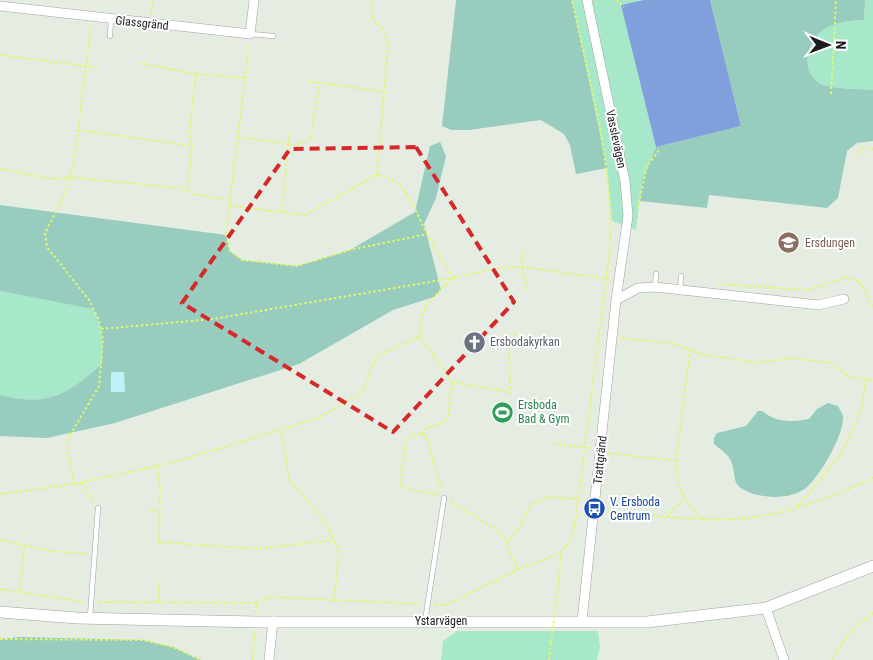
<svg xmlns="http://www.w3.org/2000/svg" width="873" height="660" font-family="'Roboto Condensed',sans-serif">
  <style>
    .grass { fill: #a7e7ca }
    .forest { fill: #97ccbe }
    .park { fill: #bef1f8 }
    .pitch { fill: #80a0dc }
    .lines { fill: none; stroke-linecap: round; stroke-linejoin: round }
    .service-casing { stroke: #a0a0a0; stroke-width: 5.5 }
    .minor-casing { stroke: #a0a0a0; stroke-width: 10 }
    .tertiary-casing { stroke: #a0a0a0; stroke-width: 12 }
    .path { stroke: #e3f769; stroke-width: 2; stroke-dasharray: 2.5 2.5; stroke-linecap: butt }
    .service { stroke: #fff; stroke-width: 4.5 }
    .minor { stroke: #fff; stroke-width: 9 }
    .tertiary { stroke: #fff; stroke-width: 11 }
    .path-bridge { stroke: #e3f769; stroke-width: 2; stroke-dasharray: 2.5 2.5; stroke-linecap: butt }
    .marked { fill: none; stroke: #d62828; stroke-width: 4; stroke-dasharray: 10 6; stroke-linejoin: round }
    .labels { text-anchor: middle; stroke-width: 4; stroke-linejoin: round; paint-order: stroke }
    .street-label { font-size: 12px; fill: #1c1c1c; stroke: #fff }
    .education-label { font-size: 12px; fill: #785e54; stroke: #fff; text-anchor: start }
    .worship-label { font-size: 12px; fill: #5b616d; stroke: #fff; text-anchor: start }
    .leisure-label { font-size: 12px; fill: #27864d; stroke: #fff; text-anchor: start }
    .transit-label { font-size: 12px; fill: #164399; stroke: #fff; text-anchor: start }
  </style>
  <rect width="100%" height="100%" fill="#e5ede2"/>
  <path class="grass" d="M 572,0 L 644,0 L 622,6 L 656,147 L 642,181 L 636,230 L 612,221 L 607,168 Z
    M 865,0 L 873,0 L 873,90 C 861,89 828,89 819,83 C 799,70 807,39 826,28 C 837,22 851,20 864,20 Z
    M 0,291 L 94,309 C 103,327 103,344 103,364 C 67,395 48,407 0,395 Z
    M 457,631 L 598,631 L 600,647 L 597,660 L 441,660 L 443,641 Z"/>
  <path class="forest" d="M 456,0 L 572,0 L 607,168 L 576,174 L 570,145 L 564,134 L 541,120 L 469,130 L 451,130 L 442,126 Z
    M 710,0 L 865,0 L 864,20 C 851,20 837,22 826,28 C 807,39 799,70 819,83 C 828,89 861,89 873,90 L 873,141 L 857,143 L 847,151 L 838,198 L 827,208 L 709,195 L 707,208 L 640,201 L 642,181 L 656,147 L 741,126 Z
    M 440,142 L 446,156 L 436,198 L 424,224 L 441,290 L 434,297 L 393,310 L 299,364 L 115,423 L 47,438 L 0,436 L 0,395 C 48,407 67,395 102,364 C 103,344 103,327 93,309 L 0,291 L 0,205 L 226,235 L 230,251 L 242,260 L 297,266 L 350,250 L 415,212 L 430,146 Z
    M 828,403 L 838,406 C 839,408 842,413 843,416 C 845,433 820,476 807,487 C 793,499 768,499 751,493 C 731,485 737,481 732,464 C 730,455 721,450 714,444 L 714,438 L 717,433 L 746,426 L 758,411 L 762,411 C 777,423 791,422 809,419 L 817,409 Z
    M 20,637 L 143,640 L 173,647 L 201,660 L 0,660 L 0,639 Z"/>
  <path class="park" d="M 111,372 L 124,372 L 125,392 L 111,392 Z"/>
  <path class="pitch" d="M 644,0 L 710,0 L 741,126 L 656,147 L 621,5 Z"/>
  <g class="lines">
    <defs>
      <path id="service" d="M 250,34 L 273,36
        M 110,36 L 111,19
        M 655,287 L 656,274
        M 680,290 L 681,276
        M 90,617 L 98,508
        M 425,621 L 444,498"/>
      <path id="minor" d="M 0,6 L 250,34 L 254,0
        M 616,300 L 638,288 L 655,287 L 818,305 L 844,299
        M 766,608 L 784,660
        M 582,621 L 616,300 L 628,216 L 625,181 L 587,0
        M 269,660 L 273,621"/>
      <path id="tertiary" d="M 0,612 L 77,618 L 256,622 L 647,622 L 766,608 L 873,566"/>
    </defs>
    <use href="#service" class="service-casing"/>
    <use href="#minor" class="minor-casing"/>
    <use href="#tertiary" class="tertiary-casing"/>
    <path class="path" d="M 616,0 L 624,7
      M 151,14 L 153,0
      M 0,55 L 100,68
      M 139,63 L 196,74 L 189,136 L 192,146 L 187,189
      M 196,74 L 244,78
      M 308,81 L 384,92
      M 831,94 L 836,0
      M 78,130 L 192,146
      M 238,137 L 296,145 L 311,139 L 319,84
      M 855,157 L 863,148 L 873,149
      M 0,169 L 55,179 L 70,177 L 187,189 L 192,194 L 230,200
      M 377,175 C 408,179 413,208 427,234
      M 230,206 L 305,215 L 377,175 L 388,44 L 385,31 L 373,19 L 371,0
      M 638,208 L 647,166 L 659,150
      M 282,211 L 289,134
      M 522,252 L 522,267 L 527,289
      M 718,284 L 807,290 L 846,277 L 860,282 L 873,308
      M 101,329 L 213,319 L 453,278 L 427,234 L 350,250 L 297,266 L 242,260 L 230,251 L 226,235 L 249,44
      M 420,336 L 452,382 L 509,392
      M 622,338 L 676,344 L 701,354 L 756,363 L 791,358 L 831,363 L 849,377 L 873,380
      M 690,350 L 676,461 C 678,489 682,501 704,519
      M 510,394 L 509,350 L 510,343 L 516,332
      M 281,432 L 289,479 L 326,523 L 339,551 L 334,602
      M 422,434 L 425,429 L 447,421 L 452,383
      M 554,444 L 591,448
      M 608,453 L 676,461
      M 156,467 L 160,486 L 159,547
      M 82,483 L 94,502
      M 74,484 L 67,446 L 69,437 L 99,386 L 103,340 L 99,320 L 89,300 L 47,247 L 45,233 L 64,196 L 74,163 L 91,26
      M 0,494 L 74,484 L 175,462 L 316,419 L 360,394 C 370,383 369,366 379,355 L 420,336 L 421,320 L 427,304 L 453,278 L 499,268 L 522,267 L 610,279
      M 438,495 L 400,487 L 406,440 C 411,434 418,432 426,436 L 442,491
      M 451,502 L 497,529 L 507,543 L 517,570
      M 798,506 L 842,453 L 861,411 L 866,379
      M 149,510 L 160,511
      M 603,510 C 650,515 699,523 747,518 C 791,513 833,497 873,478
      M 667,517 L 683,499
      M 0,540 L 51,551 L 89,554
      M 160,542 L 257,549 L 334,540
      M 507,543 L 518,529 L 531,504 L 548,497 L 579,499
      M 559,579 L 561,553 L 571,539 L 576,517 L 610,248 C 614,164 589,81 572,0
      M 0,589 L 84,602
      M 20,590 L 24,545
      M 99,602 L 256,603
      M 159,602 L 159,581
      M 435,605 L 446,605 L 517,570 L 561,553
      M 256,613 L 256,603 L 269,597 L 420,604
      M 0,639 L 143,640 L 173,647 L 201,660
      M 252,660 L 255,632
      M 549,660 L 551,643
      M 833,660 C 842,640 855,626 873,613"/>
    <use href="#service" class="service"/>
    <use href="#minor" class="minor"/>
    <use href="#tertiary" class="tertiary"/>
    <path class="path-bridge" d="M 551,643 L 559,579"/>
  </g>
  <path class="marked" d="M 416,147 L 514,302 L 393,432 L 182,303 L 290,149 Z"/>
  <defs>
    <symbol id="school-disc" viewBox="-11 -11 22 22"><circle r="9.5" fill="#8d6e63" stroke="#fff"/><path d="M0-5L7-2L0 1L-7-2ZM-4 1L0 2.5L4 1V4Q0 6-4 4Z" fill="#fff"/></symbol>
    <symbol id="church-disc" viewBox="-11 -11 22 22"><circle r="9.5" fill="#6b7280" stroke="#fff"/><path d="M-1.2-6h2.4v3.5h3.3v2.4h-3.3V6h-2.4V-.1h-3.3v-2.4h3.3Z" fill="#fff"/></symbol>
    <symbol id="stadium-disc" viewBox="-11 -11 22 22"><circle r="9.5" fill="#2e9e5b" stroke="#fff"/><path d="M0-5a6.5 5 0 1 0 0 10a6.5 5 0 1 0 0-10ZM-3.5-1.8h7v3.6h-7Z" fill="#fff"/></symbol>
    <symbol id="bus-disc" viewBox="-11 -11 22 22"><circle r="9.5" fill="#1a4fb4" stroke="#fff"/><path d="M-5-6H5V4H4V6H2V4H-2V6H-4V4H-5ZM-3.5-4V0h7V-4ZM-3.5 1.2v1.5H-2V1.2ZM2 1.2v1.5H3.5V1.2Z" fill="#fff"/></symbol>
  </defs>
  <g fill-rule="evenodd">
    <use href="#school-disc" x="776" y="230" width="25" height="25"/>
    <use href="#church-disc" x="462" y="330" width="25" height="25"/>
    <use href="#stadium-disc" x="490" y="400" width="25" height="25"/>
    <use href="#bus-disc" x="582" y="496" width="25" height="25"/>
  </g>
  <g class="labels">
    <g class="street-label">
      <text transform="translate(142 23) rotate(6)" y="4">Glassgränd</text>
      <text transform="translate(616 139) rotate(78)" y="4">Vasslevägen</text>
      <text transform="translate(600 460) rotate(-84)" y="4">Trattgränd</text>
      <text x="441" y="625">Ystarvägen</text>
    </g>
    <g class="education-label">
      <text x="805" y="247">Ersdungen</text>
    </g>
    <g class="worship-label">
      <text x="490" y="346">Ersbodakyrkan</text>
    </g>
    <g class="leisure-label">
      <text x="518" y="409">Ersboda<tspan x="518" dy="14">Bad &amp; Gym</tspan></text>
    </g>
    <g class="transit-label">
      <text x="610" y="506">V. Ersboda<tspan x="610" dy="14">Centrum</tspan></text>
    </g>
  </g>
  <g transform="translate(828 45) rotate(91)" stroke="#ffffff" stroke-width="4" paint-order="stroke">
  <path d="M0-4L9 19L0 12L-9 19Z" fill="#1c1c1c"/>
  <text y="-8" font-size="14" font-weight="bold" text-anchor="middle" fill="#1c1c1c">N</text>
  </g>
</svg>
